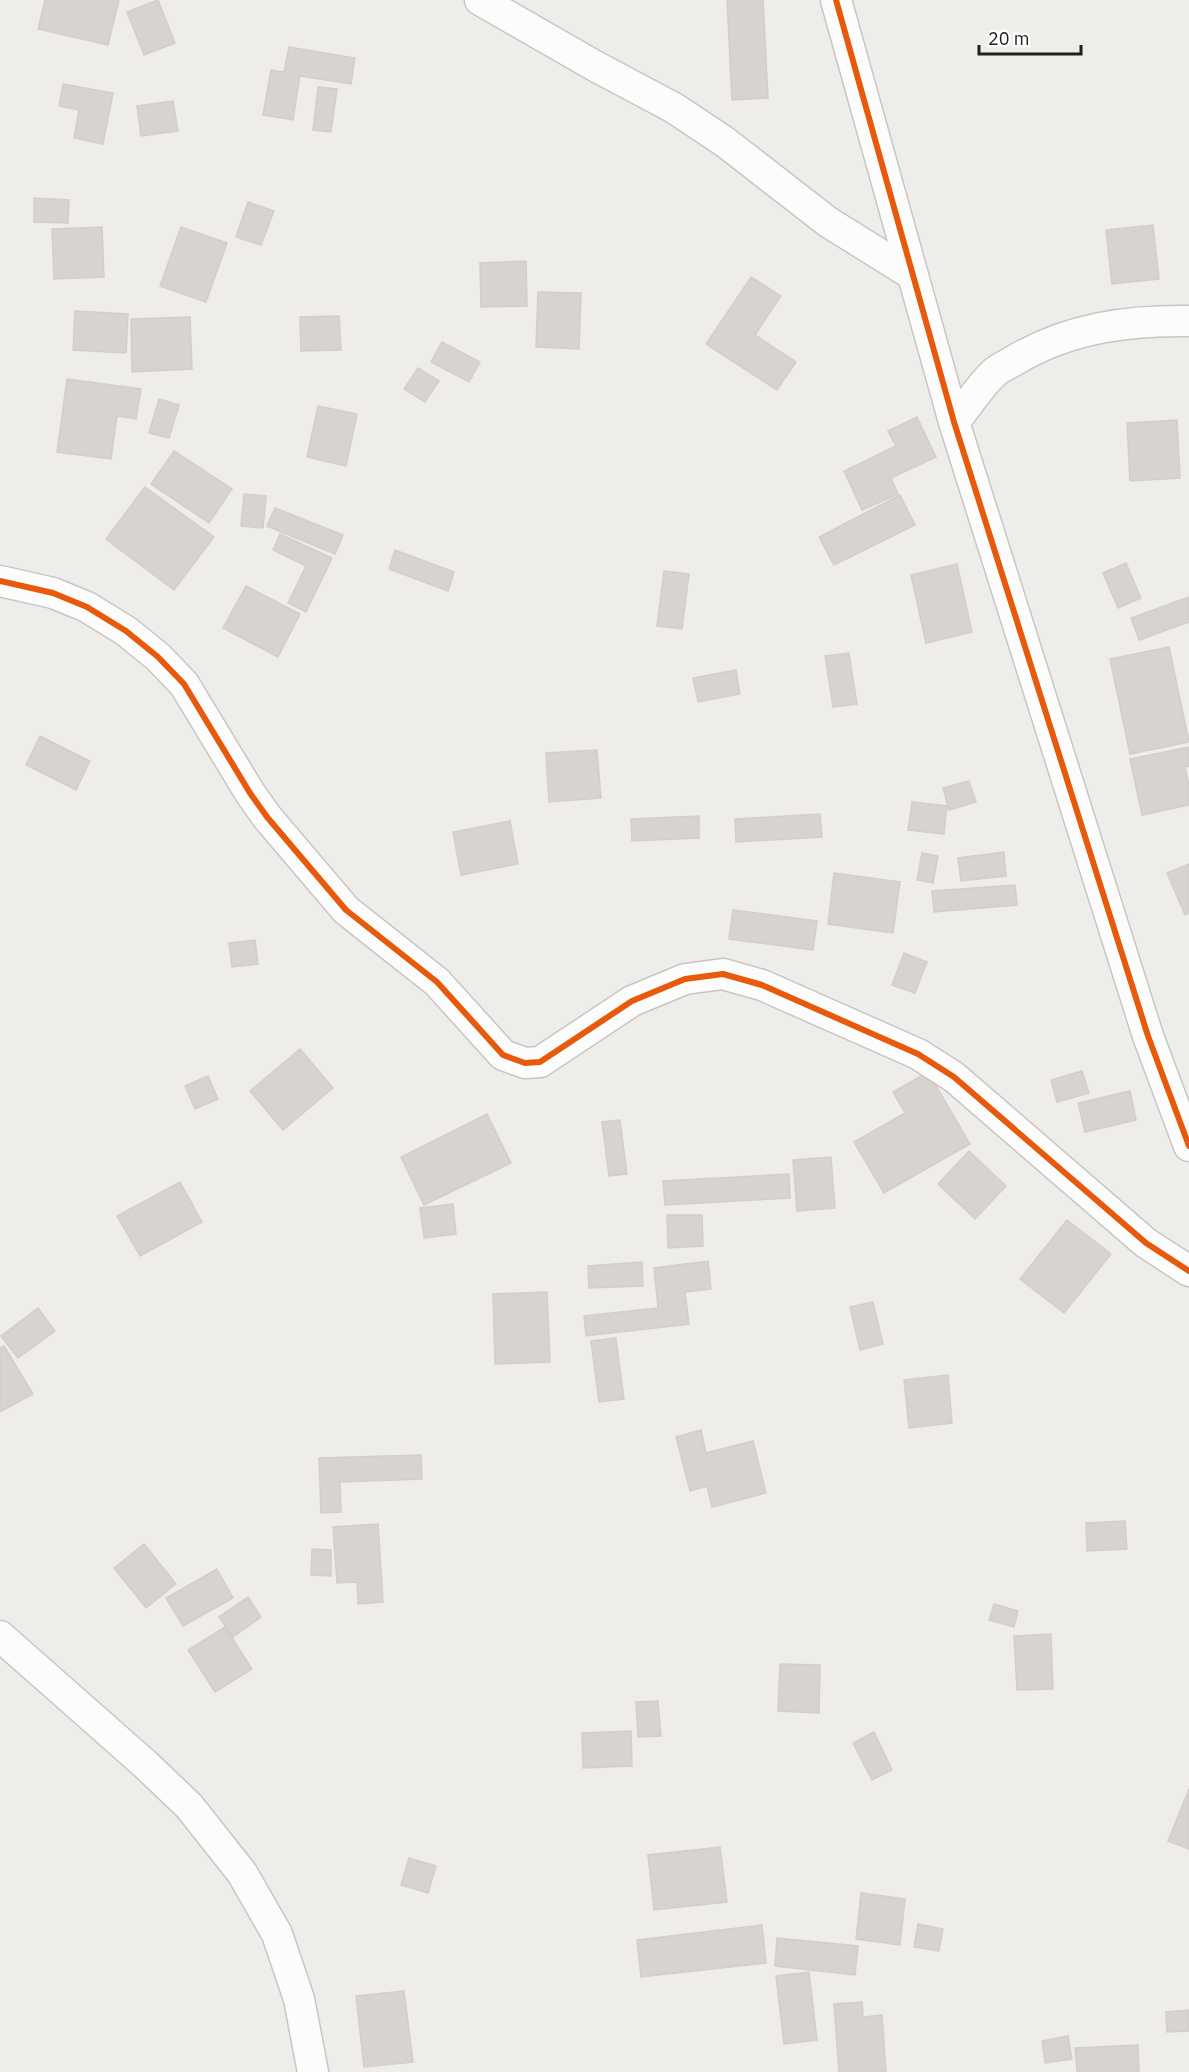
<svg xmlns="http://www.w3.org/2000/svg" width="1189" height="2072" font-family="'IBM Plex Sans',sans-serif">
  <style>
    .building { fill: #d6d3d0; stroke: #d2cfca; stroke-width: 1.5 }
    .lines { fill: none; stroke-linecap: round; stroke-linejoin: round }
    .minor-casing { stroke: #c7c6c5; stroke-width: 33 }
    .minor { stroke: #fdfcfc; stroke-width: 30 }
    .cycleway-casing { stroke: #fff; stroke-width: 10 }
    .cycleway { stroke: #e8590c; stroke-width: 6 }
  </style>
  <rect width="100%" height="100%" fill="#efede9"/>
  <path class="building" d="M 45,0 L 119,0 L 108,45 L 38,29 Z
    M 158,0 L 175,43 L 144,55 L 127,12 Z
    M 727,0 L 763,0 L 768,98 L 732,100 Z
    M 289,47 L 355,58 L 351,84 L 300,76 L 293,120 L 263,115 L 271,70 L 284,72 Z
    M 63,84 L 113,93 L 103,144 L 74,138 L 79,110 L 59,106 Z
    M 318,87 L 337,89 L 331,132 L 313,130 Z
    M 173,101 L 178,131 L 141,136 L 137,106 Z
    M 34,198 L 69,200 L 68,223 L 34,222 Z
    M 248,202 L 274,211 L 261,245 L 236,237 Z
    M 1153,225 L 1159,279 L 1112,284 L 1106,230 Z
    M 102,227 L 104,277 L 54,279 L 52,229 Z
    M 181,227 L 227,243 L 206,302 L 160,286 Z
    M 526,261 L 527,306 L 481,307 L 480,263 Z
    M 751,277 L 781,296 L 755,335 L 796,362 L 777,390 L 706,344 Z
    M 538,292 L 581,293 L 579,349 L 536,347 Z
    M 75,311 L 128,314 L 126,353 L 73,350 Z
    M 339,316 L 341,350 L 301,351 L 300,317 Z
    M 190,317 L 192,369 L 132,372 L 131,319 Z
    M 442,342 L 480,362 L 469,382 L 431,362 Z
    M 418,368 L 439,381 L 425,402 L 404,389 Z
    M 67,379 L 141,389 L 136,419 L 117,416 L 111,459 L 57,452 Z
    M 159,399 L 179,405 L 169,438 L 149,433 Z
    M 318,406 L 357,414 L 346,466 L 307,457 Z
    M 917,417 L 936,457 L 891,478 L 898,494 L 862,510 L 844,471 L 896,446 L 888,431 Z
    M 1177,420 L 1180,478 L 1130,481 L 1127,423 Z
    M 174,451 L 232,489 L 209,523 L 151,484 Z
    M 145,487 L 214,537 L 174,590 L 106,539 Z
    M 244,494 L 266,496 L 263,528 L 241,526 Z
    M 900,495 L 915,525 L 834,565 L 819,537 Z
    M 275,508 L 343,535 L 335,554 L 267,526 Z
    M 280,534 L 332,558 L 306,612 L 288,603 L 306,566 L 273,550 Z
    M 395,550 L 454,572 L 448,591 L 389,569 Z
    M 1126,563 L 1141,598 L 1118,608 L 1103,573 Z
    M 957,564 L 972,632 L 926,643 L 911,575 Z
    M 664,571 L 689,574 L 682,629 L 657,626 Z
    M 246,586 L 300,614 L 278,657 L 223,628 Z
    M 1189,597 L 1189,622 L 1139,640 L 1131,618 Z
    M 1169,647 L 1189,742 L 1130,754 L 1110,659 Z
    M 849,653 L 857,704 L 833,707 L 825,656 Z
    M 736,670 L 740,694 L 698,702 L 693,678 Z
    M 40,736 L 90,761 L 76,790 L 26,765 Z
    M 1189,747 L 1189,766 L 1185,767 L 1189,786 L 1189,805 L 1142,815 L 1130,759 Z
    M 597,750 L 601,798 L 549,802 L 546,753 Z
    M 969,781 L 976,802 L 949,810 L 943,788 Z
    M 912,802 L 947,806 L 944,834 L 908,830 Z
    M 820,814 L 822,837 L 736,842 L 735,819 Z
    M 699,816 L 699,838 L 632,841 L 631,819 Z
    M 510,821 L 518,864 L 461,875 L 453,832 Z
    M 1004,852 L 1006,876 L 961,881 L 958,858 Z
    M 922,853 L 938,856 L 933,883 L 917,880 Z
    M 1189,864 L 1189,913 L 1185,915 L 1167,873 Z
    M 834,873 L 900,882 L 893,933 L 828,924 Z
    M 1015,885 L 1017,905 L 934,912 L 932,891 Z
    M 733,910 L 817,921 L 813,950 L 729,939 Z
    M 255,940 L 258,964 L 232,967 L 229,943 Z
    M 904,953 L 927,962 L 915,993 L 892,985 Z
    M 300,1049 L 333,1088 L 283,1130 L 250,1091 Z
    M 1082,1071 L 1089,1093 L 1057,1102 L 1051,1080 Z
    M 928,1072 L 970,1144 L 884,1193 L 854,1142 L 905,1113 L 893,1092 Z
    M 208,1076 L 218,1099 L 195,1109 L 185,1086 Z
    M 1130,1091 L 1136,1120 L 1085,1132 L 1078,1103 Z
    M 487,1114 L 511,1163 L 424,1205 L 401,1157 Z
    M 620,1120 L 627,1174 L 609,1176 L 602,1122 Z
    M 969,1151 L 1006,1186 L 975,1219 L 938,1184 Z
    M 831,1157 L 835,1208 L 797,1211 L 793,1160 Z
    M 789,1174 L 790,1198 L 665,1205 L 663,1181 Z
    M 180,1182 L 202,1222 L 140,1256 L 117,1216 Z
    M 453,1204 L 456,1234 L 424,1238 L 420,1208 Z
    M 667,1215 L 702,1215 L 703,1246 L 668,1248 Z
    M 1067,1220 L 1111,1254 L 1064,1313 L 1020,1279 Z
    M 708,1261 L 711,1289 L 685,1292 L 689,1324 L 586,1336 L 584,1316 L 658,1308 L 654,1268 Z
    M 642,1262 L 643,1286 L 589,1288 L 588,1266 Z
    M 547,1292 L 550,1362 L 495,1364 L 493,1294 Z
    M 873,1302 L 883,1344 L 860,1350 L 850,1307 Z
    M 38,1308 L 55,1331 L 18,1358 L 1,1336 Z
    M 616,1338 L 624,1399 L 599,1402 L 591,1341 Z
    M 4,1346 L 33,1394 L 0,1412 L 0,1348 Z
    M 948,1375 L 952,1423 L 909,1428 L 904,1380 Z
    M 701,1430 L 706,1453 L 753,1441 L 766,1493 L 712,1507 L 707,1486 L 690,1491 L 676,1437 Z
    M 421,1455 L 422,1479 L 340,1482 L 341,1512 L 321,1513 L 319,1458 Z
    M 1125,1521 L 1127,1549 L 1087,1551 L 1086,1523 Z
    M 378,1524 L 383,1602 L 358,1604 L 357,1582 L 337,1583 L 333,1527 Z
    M 144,1544 L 176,1584 L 146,1608 L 114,1568 Z
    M 312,1549 L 331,1550 L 331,1576 L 311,1575 Z
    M 217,1569 L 233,1598 L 183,1626 L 166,1598 Z
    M 248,1597 L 261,1617 L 233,1637 L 219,1617 Z
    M 994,1604 L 1018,1611 L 1014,1627 L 989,1620 Z
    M 225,1627 L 252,1669 L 215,1692 L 188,1650 Z
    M 1051,1634 L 1053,1689 L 1017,1690 L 1014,1636 Z
    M 780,1664 L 820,1665 L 819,1713 L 778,1711 Z
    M 658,1701 L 661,1736 L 638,1737 L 636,1702 Z
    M 631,1731 L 632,1766 L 583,1768 L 582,1733 Z
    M 874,1732 L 892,1770 L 872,1780 L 853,1743 Z
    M 1189,1789 L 1189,1849 L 1168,1841 Z
    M 720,1847 L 727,1902 L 654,1910 L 648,1855 Z
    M 409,1858 L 436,1866 L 428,1893 L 401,1885 Z
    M 861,1893 L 905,1899 L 900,1945 L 856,1939 Z
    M 918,1924 L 943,1929 L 939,1951 L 914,1947 Z
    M 762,1925 L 766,1963 L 641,1977 L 637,1940 Z
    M 777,1938 L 858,1946 L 855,1975 L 775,1966 Z
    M 809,1972 L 817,2040 L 784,2044 L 776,1976 Z
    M 404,1991 L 413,2062 L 364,2067 L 356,1996 Z
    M 862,2002 L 863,2017 L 882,2015 L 886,2072 L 839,2072 L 834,2004 Z
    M 1189,2010 L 1189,2031 L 1167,2032 L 1166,2012 Z
    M 1068,2036 L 1072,2059 L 1045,2063 L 1042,2041 Z
    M 1138,2045 L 1139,2072 L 1077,2072 L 1075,2048 Z"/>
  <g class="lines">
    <defs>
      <path id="minor" d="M 480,0 L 595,66 L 674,108 L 725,142 L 828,222 L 913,275
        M 836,0 L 954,422 L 1148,1036 L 1189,1146
        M 954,422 C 966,408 982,383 995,372 C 1001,367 1009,364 1015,360 C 1069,328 1128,320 1189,321
        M 0,581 L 53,593 L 87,607 L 126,631 L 158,657 L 184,684 L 250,793 L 267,817 L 346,910 L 437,982 L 503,1055 L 525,1063 L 540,1062 L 632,1001 L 685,979 L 723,974 L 762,985 L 918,1054 L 954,1077 L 1146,1243 L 1189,1271
        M 0,1636 L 145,1764 L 189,1806 L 242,1873 L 277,1934 L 299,1999 L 313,2072"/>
    </defs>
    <use href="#minor" class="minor-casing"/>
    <use href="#minor" class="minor"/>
    <defs>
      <path id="cycleway" d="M 836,0 L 954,422 L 1148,1036 L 1189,1146
        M 0,581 L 53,593 L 87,607 L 126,631 L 158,657 L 184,684 L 250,793 L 267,817 L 346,910 L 437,982 L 503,1055 L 525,1063 L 540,1062 L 632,1001 L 685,979 L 723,974 L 762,985 L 918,1054 L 954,1077 L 1146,1243 L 1189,1271"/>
    </defs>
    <use href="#cycleway" class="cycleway-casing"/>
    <use href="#cycleway" class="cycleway"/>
  </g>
  <path d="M979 45v9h102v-9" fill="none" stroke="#202020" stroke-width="3"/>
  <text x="988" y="45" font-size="18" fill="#202020" stroke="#ffffff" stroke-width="4.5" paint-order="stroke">20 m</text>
</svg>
